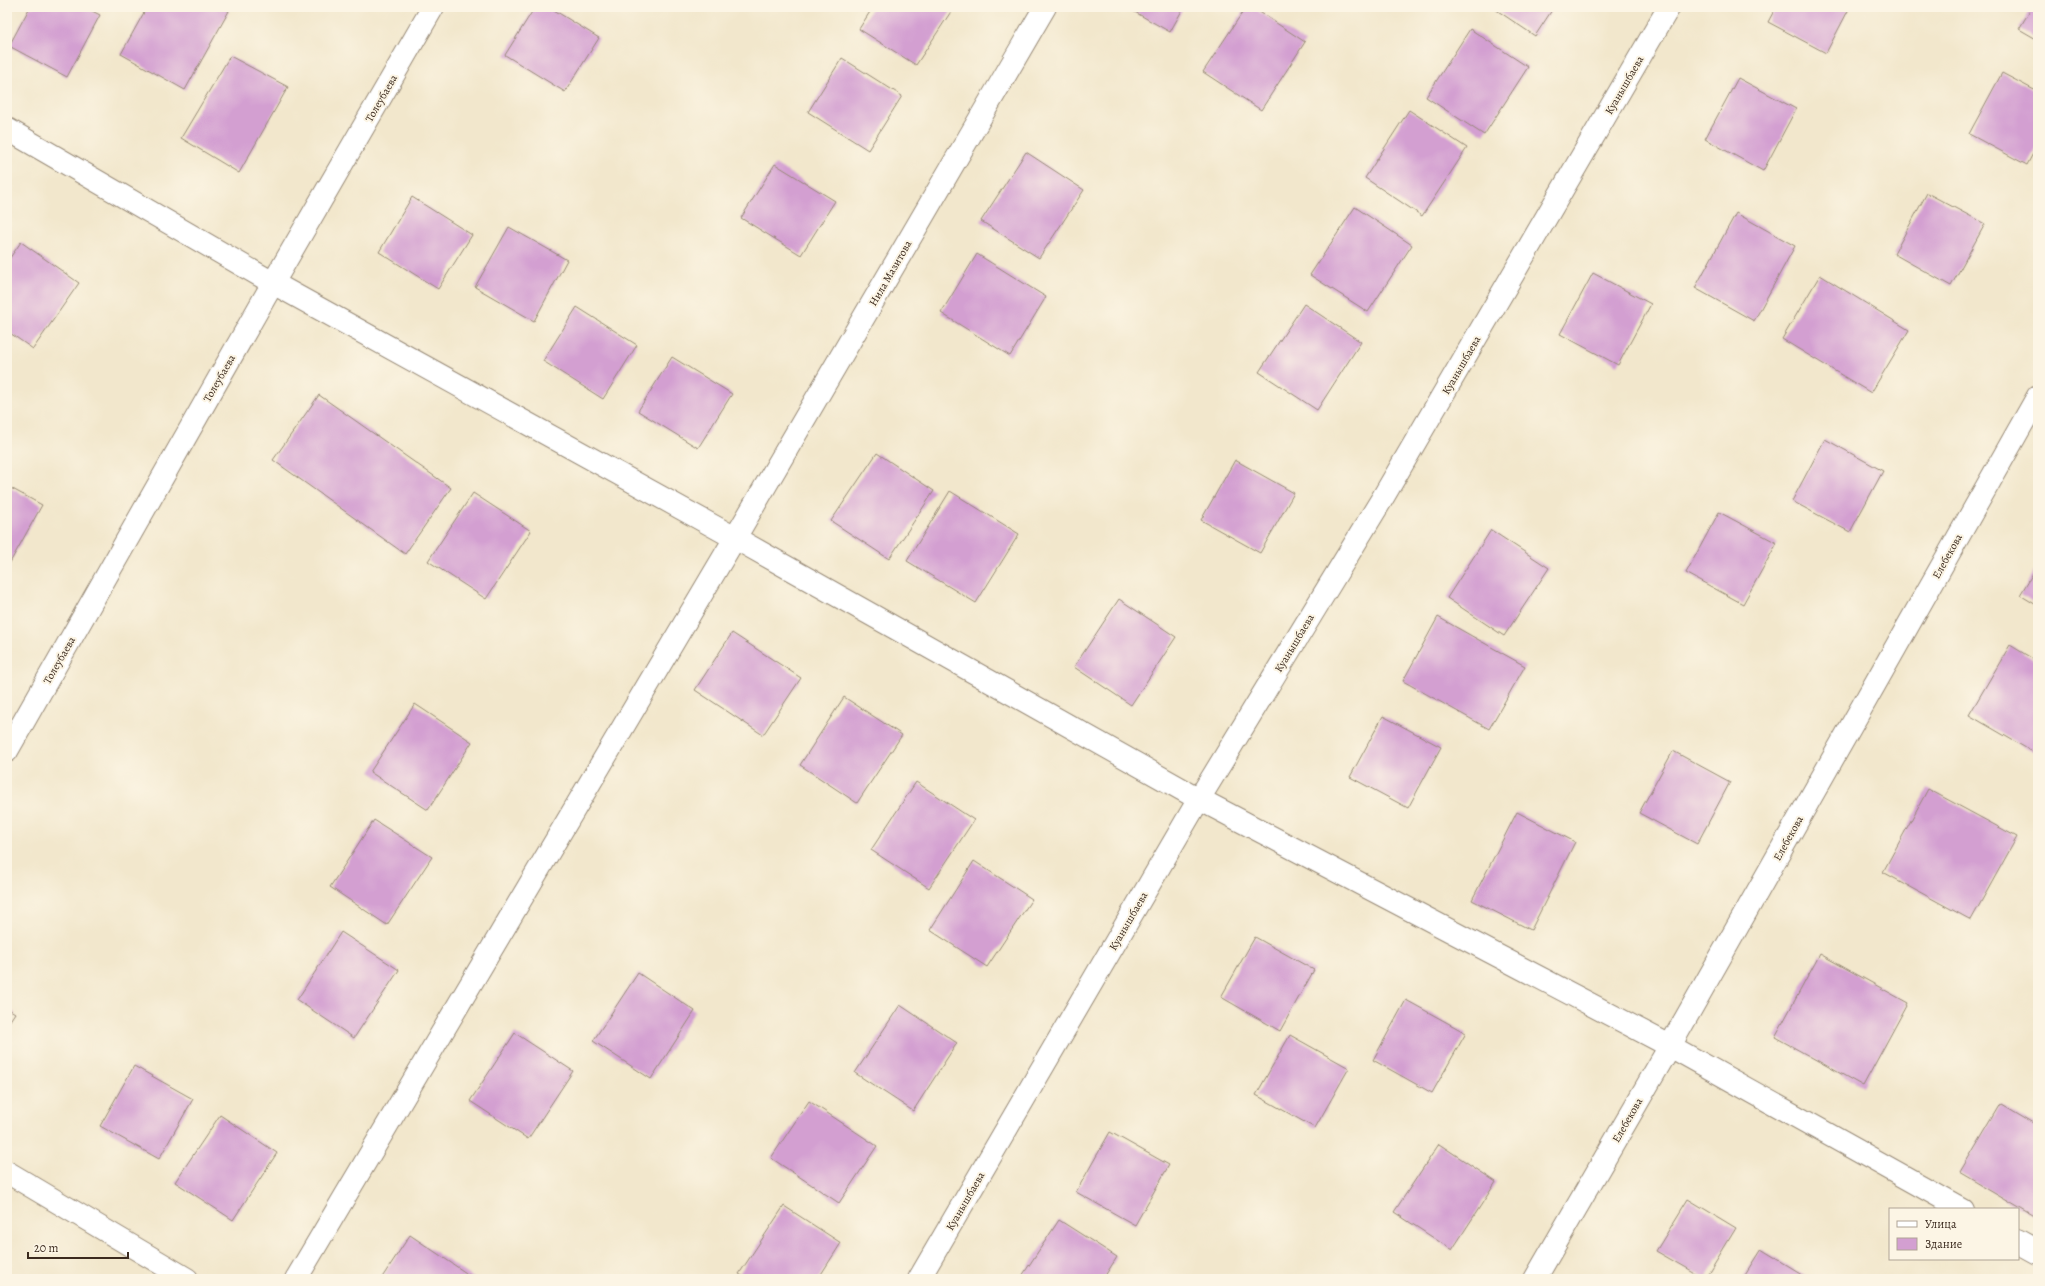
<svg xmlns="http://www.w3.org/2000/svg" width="2045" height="1286" font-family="Alegreya,serif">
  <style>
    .building { fill: #d39fd1 }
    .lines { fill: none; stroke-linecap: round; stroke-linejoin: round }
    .street-casing { stroke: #968875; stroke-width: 24 }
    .street { stroke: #fff; stroke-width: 22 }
    .labels { text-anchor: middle; stroke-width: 4; stroke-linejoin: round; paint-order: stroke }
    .street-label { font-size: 11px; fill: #3b2a1e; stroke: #fcf5e5 }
  </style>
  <rect width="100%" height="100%" fill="#fcf5e5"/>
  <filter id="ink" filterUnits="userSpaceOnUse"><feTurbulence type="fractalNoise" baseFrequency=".025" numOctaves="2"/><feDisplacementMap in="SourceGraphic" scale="8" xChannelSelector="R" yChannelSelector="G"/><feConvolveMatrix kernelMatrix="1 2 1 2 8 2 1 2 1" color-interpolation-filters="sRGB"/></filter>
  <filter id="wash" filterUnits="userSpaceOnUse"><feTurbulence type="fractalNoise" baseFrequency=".012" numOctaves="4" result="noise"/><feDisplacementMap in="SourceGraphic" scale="16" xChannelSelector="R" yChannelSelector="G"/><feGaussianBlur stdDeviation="0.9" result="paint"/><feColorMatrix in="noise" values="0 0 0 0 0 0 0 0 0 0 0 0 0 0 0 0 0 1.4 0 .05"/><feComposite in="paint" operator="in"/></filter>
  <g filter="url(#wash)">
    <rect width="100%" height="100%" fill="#f2e7cc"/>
    <g id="blocks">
      <path class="building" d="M 30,7 L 84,7 L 100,15 L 67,77 L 9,46 Z
        M 147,7 L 222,7 L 229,11 L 185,90 L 121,54 Z
        M 535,7 L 549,7 L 599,38 L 565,92 L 505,55 Z
        M 873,7 L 954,7 L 916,65 L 859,29 Z
        M 1126,7 L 1184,7 L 1170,32 Z
        M 1246,7 L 1252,7 L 1305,42 L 1261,110 L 1203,72 Z
        M 1492,7 L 1554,7 L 1535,36 Z
        M 1776,7 L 1850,7 L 1826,53 L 1768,22 Z
        M 2032,7 L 2038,7 L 2038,40 L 2019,29 Z
        M 1470,29 L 1528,67 L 1484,135 L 1426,97 Z
        M 230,56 L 288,87 L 239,173 L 181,138 Z
        M 842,58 L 902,96 L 868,150 L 808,112 Z
        M 2002,73 L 2038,92 L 2038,144 L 2027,165 L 1969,134 Z
        M 1738,78 L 1796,109 L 1763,171 L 1705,139 Z
        M 1409,110 L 1467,148 L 1422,216 L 1365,178 Z
        M 1026,152 L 1084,190 L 1039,258 L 981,221 Z
        M 775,164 L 835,201 L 801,255 L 741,218 Z
        M 1927,193 L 1985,224 L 1951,286 L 1894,254 Z
        M 412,197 L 472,235 L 438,289 L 379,252 Z
        M 1355,207 L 1412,245 L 1368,312 L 1310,275 Z
        M 1736,213 L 1795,246 L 1754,321 L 1695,288 Z
        M 509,227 L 567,260 L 534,321 L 475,287 Z
        M 21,242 L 79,283 L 33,349 L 7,331 L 7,262 Z
        M 977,254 L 1046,297 L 1010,356 L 941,313 Z
        M 1593,273 L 1651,304 L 1618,365 L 1560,334 Z
        M 1820,275 L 1909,330 L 1871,393 L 1782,339 Z
        M 1304,304 L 1361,342 L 1317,410 L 1259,372 Z
        M 577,307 L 637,345 L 603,399 L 543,361 Z
        M 672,357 L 732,394 L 698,448 L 638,411 Z
        M 319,395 L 451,488 L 405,554 L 273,460 Z
        M 1825,439 L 1883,471 L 1850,532 L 1792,501 Z
        M 877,453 L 934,491 L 889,559 L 831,521 Z
        M 1235,460 L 1294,493 L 1260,553 L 1201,520 Z
        M 7,486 L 42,505 L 7,568 Z
        M 950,491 L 1019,534 L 976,603 L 907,561 Z
        M 473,493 L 531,531 L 486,599 L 428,561 Z
        M 1719,512 L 1777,543 L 1743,604 L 1686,573 Z
        M 1491,530 L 1549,568 L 1504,636 L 1447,598 Z
        M 2038,565 L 2038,606 L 2020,595 Z
        M 1119,599 L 1176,637 L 1131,705 L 1074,667 Z
        M 1438,617 L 1525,666 L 1489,729 L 1403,681 Z
        M 732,633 L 801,678 L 763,735 L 695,690 Z
        M 2010,645 L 2038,662 L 2038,755 L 1969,715 Z
        M 844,697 L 902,735 L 857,803 L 800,765 Z
        M 415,704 L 472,742 L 428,810 L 370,772 Z
        M 1383,716 L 1441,747 L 1408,808 L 1350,777 Z
        M 1673,751 L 1730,782 L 1697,844 L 1639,813 Z
        M 916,782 L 974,820 L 929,888 L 871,850 Z
        M 1928,789 L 2017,837 L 1971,920 L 1883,872 Z
        M 1517,812 L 1575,842 L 1531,930 L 1472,900 Z
        M 374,820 L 432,857 L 387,925 L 330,887 Z
        M 974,861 L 1032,899 L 987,967 L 930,930 Z
        M 341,932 L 399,970 L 354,1038 L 297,1000 Z
        M 1255,937 L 1314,970 L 1280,1031 L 1221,997 Z
        M 1820,954 L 1908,1003 L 1863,1086 L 1775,1037 Z
        M 638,973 L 695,1011 L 651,1079 L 593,1041 Z
        M 1406,1000 L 1466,1033 L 1432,1093 L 1373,1060 Z
        M 900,1005 L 957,1043 L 913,1111 L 855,1073 Z
        M 7,1008 L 15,1013 L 7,1025 Z
        M 515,1033 L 573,1071 L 528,1139 L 470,1101 Z
        M 1290,1035 L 1349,1068 L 1315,1128 L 1256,1095 Z
        M 134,1066 L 193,1099 L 159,1159 L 100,1126 Z
        M 809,1101 L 877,1146 L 839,1203 L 771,1158 Z
        M 2001,1104 L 2038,1126 L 2038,1219 L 1960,1173 Z
        M 220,1115 L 277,1153 L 233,1220 L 175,1182 Z
        M 1110,1132 L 1169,1165 L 1135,1225 L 1076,1192 Z
        M 1439,1144 L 1496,1182 L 1452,1250 L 1394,1212 Z
        M 1688,1199 L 1736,1228 L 1705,1279 L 1656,1251 Z
        M 784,1206 L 841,1243 L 818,1279 L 747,1279 L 739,1274 Z
        M 1059,1220 L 1117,1257 L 1103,1279 L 1020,1279 Z
        M 410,1235 L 475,1279 L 381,1279 Z
        M 1761,1249 L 1810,1279 L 1742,1279 Z"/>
    </g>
  </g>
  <g filter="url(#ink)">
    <use href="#blocks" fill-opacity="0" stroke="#968875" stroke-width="1"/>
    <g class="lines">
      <defs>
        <path id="street" d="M 7,129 L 273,283 L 735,538 L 1199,799 L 1670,1046 L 1962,1209
          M 7,751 L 273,283 L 433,7
          M 7,1172 L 187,1279
          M 2018,1241 L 2038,1252
          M 296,1279 L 735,538 L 1045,7
          M 919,1279 L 1199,799 L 1382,499 L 1669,7
          M 1535,1279 L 1670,1046 L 2038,396"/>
      </defs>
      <use href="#street" class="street-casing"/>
      <use href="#street" class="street"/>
    </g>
  </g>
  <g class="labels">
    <g class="street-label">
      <text transform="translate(1624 85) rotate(-60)" y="4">Куанышбаева</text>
      <text transform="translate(381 98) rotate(-60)" y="4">Толеубаева</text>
      <text transform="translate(890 273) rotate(-60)" y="4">Нила Мазитова</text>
      <text transform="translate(1461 365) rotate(-60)" y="4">Куанышбаева</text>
      <text transform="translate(219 378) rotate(-60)" y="4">Толеубаева</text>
      <text transform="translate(1947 556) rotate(-61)" y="4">Елебекова</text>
      <text transform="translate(1294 643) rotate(-59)" y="4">Куанышбаева</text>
      <text transform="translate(59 660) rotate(-60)" y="4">Толеубаева</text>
      <text transform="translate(1788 838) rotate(-61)" y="4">Елебекова</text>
      <text transform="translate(1128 921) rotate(-60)" y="4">Куанышбаева</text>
      <text transform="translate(1627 1120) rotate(-60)" y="4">Елебекова</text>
      <text transform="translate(965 1201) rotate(-60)" y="4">Куанышбаева</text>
    </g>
  </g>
  <rect width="2045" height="1286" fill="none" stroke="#fcf5e5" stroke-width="24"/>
  <rect x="1889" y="1208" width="130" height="52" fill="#fcf5e5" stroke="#afa495"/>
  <rect x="1897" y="1221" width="20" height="6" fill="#ffffff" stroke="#afa495"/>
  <text x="1925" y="1228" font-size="12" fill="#3b2a1e">Улица</text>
  <rect x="1897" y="1238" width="20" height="12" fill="#d39fd1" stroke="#afa495"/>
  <text x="1925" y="1248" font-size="12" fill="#3b2a1e">Здание</text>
  <path d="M28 1252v6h100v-6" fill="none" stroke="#3b2a1e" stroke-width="2"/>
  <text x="34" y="1252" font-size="12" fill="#3b2a1e" stroke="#fcf5e5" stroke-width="3" paint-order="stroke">20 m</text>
</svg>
